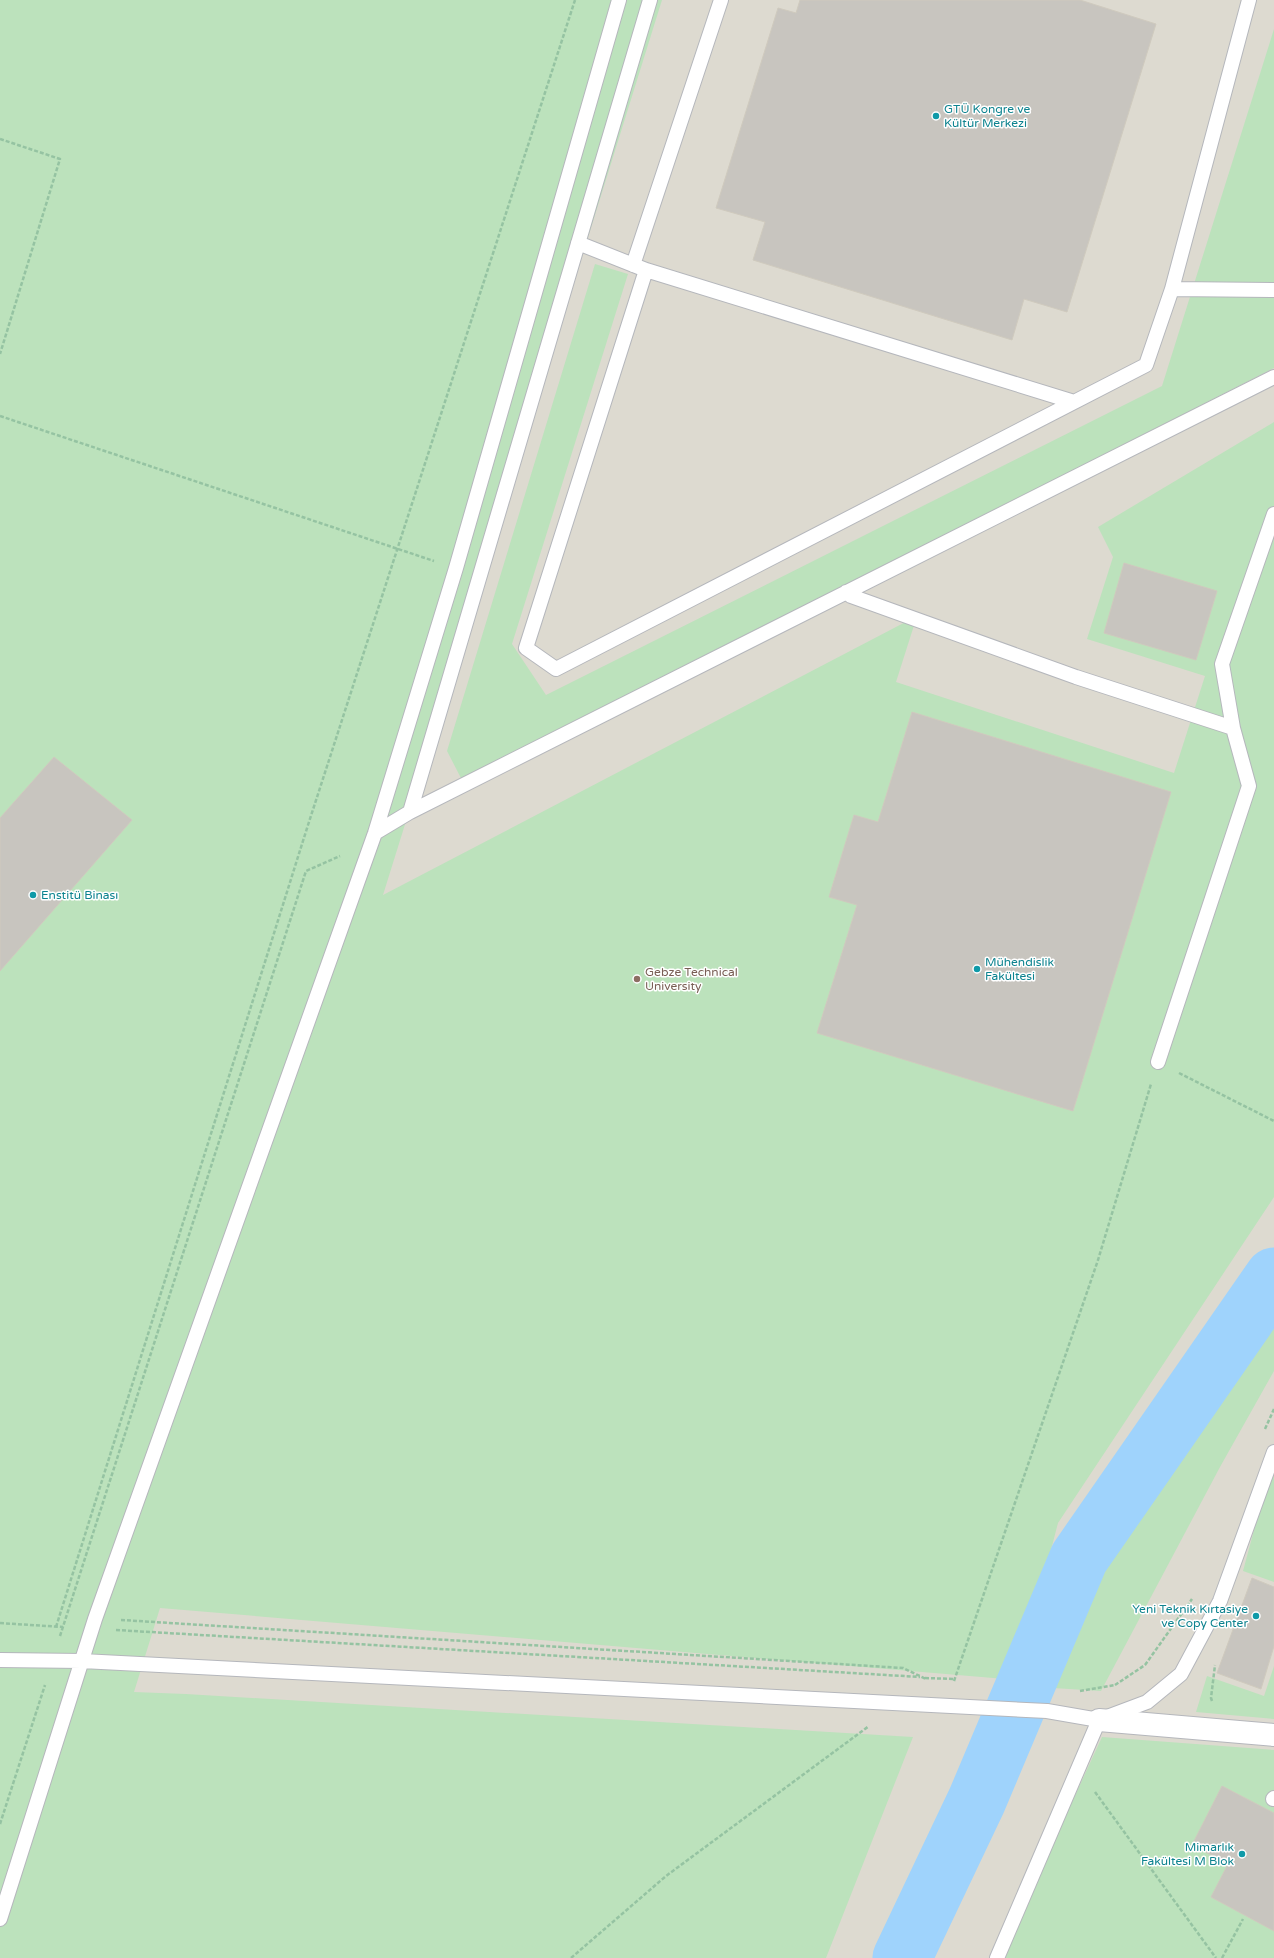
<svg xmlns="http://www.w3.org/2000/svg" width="1274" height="1958" font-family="'Varela Round',sans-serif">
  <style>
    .education { fill: #dddad0 }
    .green { fill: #bce2bc }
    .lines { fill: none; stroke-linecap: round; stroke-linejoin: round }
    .river { stroke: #9fd3fc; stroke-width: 59 }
    .building { fill: #c8c5bf; stroke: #cfcabe }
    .lane-casing { stroke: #b5b7bc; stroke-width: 16 }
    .street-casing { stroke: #b5b7bc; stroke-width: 24 }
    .path { stroke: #95c3a2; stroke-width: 2.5; stroke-dasharray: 4 2; stroke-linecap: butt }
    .lane { stroke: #fff; stroke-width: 14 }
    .street { stroke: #fff; stroke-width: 22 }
    .culture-dot { fill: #0f9aa8; stroke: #fff; stroke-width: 1.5 }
    .education-dot { fill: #8d6e63; stroke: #fff; stroke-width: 1.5 }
    .labels { text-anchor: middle; stroke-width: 3; stroke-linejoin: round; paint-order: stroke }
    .culture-label { font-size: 12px; fill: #0d838f; stroke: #fff; text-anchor: start }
    .education-label { font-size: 12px; fill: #785e54; stroke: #fff; text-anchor: start }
  </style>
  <rect width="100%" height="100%" fill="#ebe8df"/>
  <path class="education" d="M 0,0 L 1274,0 L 1274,1958 L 0,1958 Z"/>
  <path class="green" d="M 0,0 L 662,0 L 383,895 L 917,616 L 896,682 L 1174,773 L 1205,676 L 1087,639 L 1113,557 L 1098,527 L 1274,422 L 1274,1197 L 1058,1523 L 1017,1680 L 160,1608 L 134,1692 L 186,1694 L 913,1737 L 826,1958 L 0,1958 Z
    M 1274,29 L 1274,368 L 463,782 L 447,751 L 595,264 L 628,274 L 512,644 L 546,695 L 1162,386 Z
    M 1274,1275 L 1274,1371 L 1220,1467 L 1101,1691 L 1037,1687 L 1099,1537 Z
    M 1274,1469 L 1274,1582 L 1243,1571 L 1264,1493 Z
    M 1274,1666 L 1274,1719 L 1196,1712 L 1207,1676 L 1264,1696 Z
    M 1102,1737 L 1274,1750 L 1274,1958 L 1000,1958 Z"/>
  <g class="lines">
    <path class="river" d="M 902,1958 L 977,1800 L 1079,1558 L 1274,1277"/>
  </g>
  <path class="building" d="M 800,0 L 1080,0 L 1156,24 L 1067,312 L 1024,299 L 1012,340 L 753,260 L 765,222 L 716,208 L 778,8 L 796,13 Z
    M 1124,563 L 1217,591 L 1196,660 L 1104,633 Z
    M 912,712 L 1171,792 L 1073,1111 L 817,1033 L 857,905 L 829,897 L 854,815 L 878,822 Z
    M 54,757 L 132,820 L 0,971 L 0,818 Z
    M 1252,1578 L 1274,1587 L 1274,1646 L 1261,1689 L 1217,1673 Z
    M 1222,1786 L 1274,1813 L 1274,1931 L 1211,1897 L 1228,1864 L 1192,1845 Z"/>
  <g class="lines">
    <defs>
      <path id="lane" d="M 578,243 L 646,270 L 1074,402
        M 633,265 L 721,0
        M 646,270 L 526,648 L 556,669 L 1146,365 L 1172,289 L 1249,0
        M 1172,289 L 1274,290
        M 846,592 L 851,596 L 1076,677 L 1233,728 L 1249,786 L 1158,1062
        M 1233,728 L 1222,664 L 1274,514
        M 410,812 L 650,0
        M 375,833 L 410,812 L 1274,377
        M 0,1660 L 82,1661 L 1047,1711 L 1099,1720 L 1147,1702 L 1181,1674 L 1220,1601 L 1274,1452
        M 1273,1799 L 1274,1798
        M 0,1919 L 95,1619 L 375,833 L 456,568 L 619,0
        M 997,1958 L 1099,1720"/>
      <path id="street" d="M 1099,1720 L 1274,1735"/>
    </defs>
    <use href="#lane" class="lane-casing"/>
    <use href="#street" class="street-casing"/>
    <path class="path" d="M 0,139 L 60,159 L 0,354
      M 0,416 L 434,561
      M 1179,1073 L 1274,1121
      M 1265,1429 L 1274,1409
      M 121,1620 L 903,1668 L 926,1679
      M 0,1623 L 63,1627
      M 56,1627 L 308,825 L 575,0
      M 116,1630 L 920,1677
      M 60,1636 L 306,871 L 340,856
      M 925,1678 L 954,1679
      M 954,1681 L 1098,1260 L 1151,1084
      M 1115,1685 L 1145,1665 L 1192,1599
      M 1080,1691 L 1115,1685
      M 1212,1701 L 1211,1698 L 1215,1665
      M 1095,1792 L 1216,1958
      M 0,1824 L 45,1685
      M 571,1958 L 666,1876 L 869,1726
      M 1222,1958 L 1243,1919"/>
    <use href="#lane" class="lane"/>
    <use href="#street" class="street"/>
  </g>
  <g class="culture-dot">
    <circle cx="936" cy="116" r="4"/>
    <circle cx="33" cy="895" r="4"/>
    <circle cx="977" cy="969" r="4"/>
    <circle cx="1256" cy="1616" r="4"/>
    <circle cx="1242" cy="1854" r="4"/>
  </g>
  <circle class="education-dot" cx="637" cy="979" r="4"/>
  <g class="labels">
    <g class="culture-label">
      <text x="944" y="113">GTÜ Kongre ve<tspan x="944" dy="14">Kültür Merkezi</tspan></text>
      <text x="41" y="899">Enstitü Binası</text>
      <text x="985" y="966">Mühendislik<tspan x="985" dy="14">Fakültesi</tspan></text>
      <text x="1248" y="1613" text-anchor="end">Yeni Teknik Kırtasiye<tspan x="1248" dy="14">ve Copy Center</tspan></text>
      <text x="1234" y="1851" text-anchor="end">Mimarlık<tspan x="1234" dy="14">Fakültesi M Blok</tspan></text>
    </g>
    <g class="education-label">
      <text x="645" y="976">Gebze Technical<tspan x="645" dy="14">University</tspan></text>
    </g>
  </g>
</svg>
